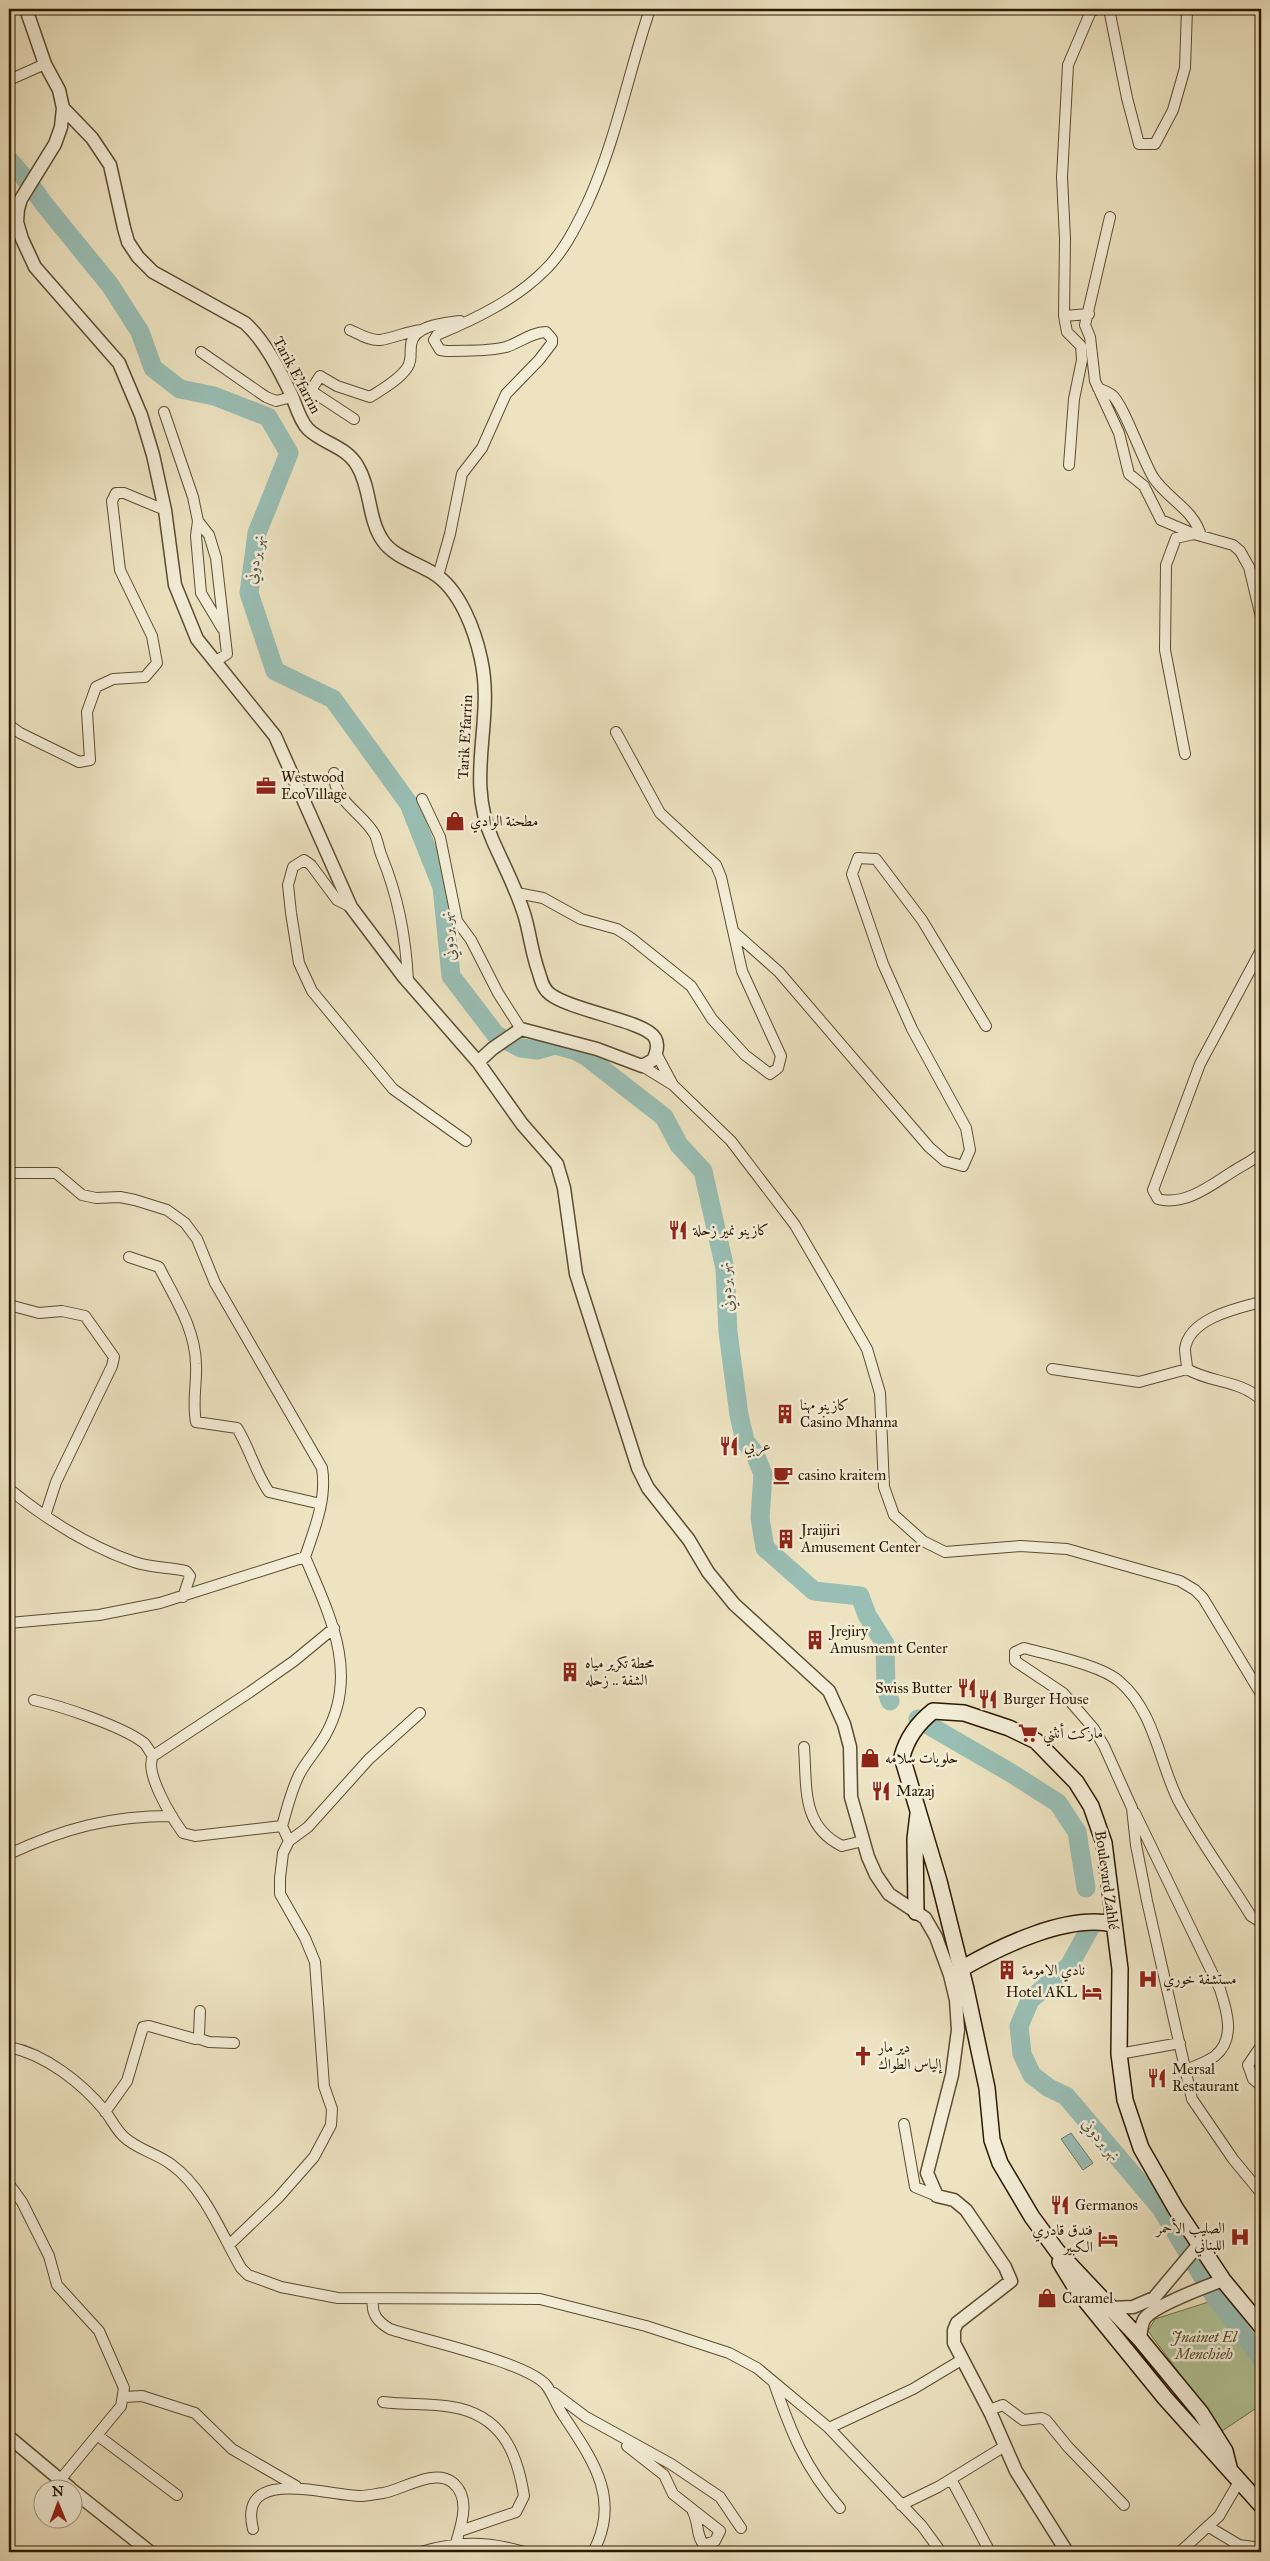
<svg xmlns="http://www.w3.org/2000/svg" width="1270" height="2561" font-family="'IM FELL Great Primer',Amiri,serif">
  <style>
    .green { fill: #b1c598; stroke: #6e6f4c }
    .water { fill: #99beb4; stroke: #6d7c6c }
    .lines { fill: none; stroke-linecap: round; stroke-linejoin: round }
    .river { stroke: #99beb4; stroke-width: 19 }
    .minor-casing { stroke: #5c4c31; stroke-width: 12 }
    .tertiary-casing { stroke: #5c4c31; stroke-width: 15 }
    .secondary-casing { stroke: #2c1901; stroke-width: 18 }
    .minor { stroke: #f3edd7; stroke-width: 10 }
    .tertiary { stroke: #f3edd7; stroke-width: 12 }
    .secondary { stroke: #f3edd7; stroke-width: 15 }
    .labels { text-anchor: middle; stroke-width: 5; stroke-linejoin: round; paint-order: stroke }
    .street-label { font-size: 15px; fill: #2c1901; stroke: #f3edd7 }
    .poi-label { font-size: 15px; fill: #2c1901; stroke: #f3edd7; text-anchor: start }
    .park-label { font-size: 15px; font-style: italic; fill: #544d2e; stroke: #f3edd7 }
    .water-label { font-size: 16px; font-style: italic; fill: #525340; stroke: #f3edd7 }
  </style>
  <rect width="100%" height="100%" fill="#ede3c1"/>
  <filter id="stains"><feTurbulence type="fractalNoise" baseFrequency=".004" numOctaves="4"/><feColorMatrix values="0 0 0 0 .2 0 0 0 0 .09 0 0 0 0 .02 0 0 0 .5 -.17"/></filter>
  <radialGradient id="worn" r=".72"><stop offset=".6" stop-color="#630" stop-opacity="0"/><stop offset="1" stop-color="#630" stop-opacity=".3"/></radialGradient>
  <path class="green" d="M 1218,2299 L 1261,2365 L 1261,2405 L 1222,2431 L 1148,2331 L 1155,2319 Z"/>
  <path class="water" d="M 1071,2133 L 1093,2163 L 1083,2170 L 1061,2139 Z"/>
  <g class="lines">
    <path class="river" d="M 9,160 L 29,183 L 44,204 L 110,285 L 140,332 L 153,368 L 180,389 L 214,396 L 268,417 L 289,453 L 257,533 L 249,593 L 275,671 L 333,699 L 409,804 L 442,887 L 451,976 L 496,1035 L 521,1048 L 537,1050 L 555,1045 L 574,1050 L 587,1057 L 664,1117 L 679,1145 L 703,1171 L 725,1269 L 728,1332 L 739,1415 L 745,1441 L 755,1454 L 763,1474 L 760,1518 L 765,1548 L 814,1591 L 860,1596 L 867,1615 L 885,1644 L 886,1689 L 890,1701
      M 918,1719 L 1011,1773 L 1058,1803 L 1077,1832 L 1086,1888
      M 1090,1928 L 1069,1966 L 1030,2000 L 1019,2026 L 1022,2054 L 1032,2075 L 1049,2088 L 1066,2096 L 1161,2208 L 1215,2297 L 1261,2358"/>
    <defs>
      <path id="minor" d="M 1109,9 L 1127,98 L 1139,144 L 1155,144 L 1173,110 L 1185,68 L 1187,9
        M 9,80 L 45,64
        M 1110,217 L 1085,325 L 1090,337 L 1095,381 L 1119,433 L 1129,474 L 1144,486 L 1161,520 L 1194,534 L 1233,545 L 1240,551 L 1249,567 L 1261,617
        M 1089,314 L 1064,316 L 1065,239 L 1062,177 L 1068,65 L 1091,11 L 1097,9
        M 1064,316 L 1067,332 L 1081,346 L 1082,360 L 1074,399 L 1069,465
        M 350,330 C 359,334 370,341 380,340 C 395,338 407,331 422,330
        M 201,352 L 266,397 L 276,401 L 292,397
        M 1098,388 C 1102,390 1108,392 1112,395 C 1123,403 1143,461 1153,477 C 1167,499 1194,509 1201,536
        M 164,412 L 193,497 L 198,521 L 209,535 L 216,558 L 227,654 L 216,661
        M 354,419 L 313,392 L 313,387 L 320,376 L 337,386 L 370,397 C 381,390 399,380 407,368 C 412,361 410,354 411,345 C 413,325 445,323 460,321
        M 198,521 L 196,536 L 201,593 L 222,628
        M 438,576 L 450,534 L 462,474 L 482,448 L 506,394 L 539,360 L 552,343 L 552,339 L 546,332 C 532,332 519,343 506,347 C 487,352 466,350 447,351 L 440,350 L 434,340 L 437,335 C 475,319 515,300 544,271 C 563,253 576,227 587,204 C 616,141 628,74 650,9
        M 9,725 L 20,733 L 79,762 L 90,760 L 87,712 L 96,687 L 113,679 L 145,677 L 157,663 L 152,636 L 120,570 L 112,501 L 116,493 L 124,493 L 165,510
        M 1185,754 L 1165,650 L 1166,565 L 1176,538 L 1194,534
        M 334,773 C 332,800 364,814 375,835 C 378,842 379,850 382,857 C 398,896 406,939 408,981
        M 422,799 L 440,837 L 457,921 L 471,940 L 498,993 L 521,1029
        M 517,893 L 543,898 L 581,919 L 617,929 L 631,938 L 691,986 L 712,1019 L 745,1055 L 770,1074 L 778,1068 L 781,1056 L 742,971 L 721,877 L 716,865 L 660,813 L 616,732
        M 351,907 L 337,900 L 311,865 L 304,860 L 293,867 L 288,885 L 291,913 L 299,963 L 312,991 L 393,1089 L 466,1141
        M 734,932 L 779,972 L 929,1147 L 945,1161 L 963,1166 L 970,1150 L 966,1128 L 912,1029 L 883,964 L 852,874 L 858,858 L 876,859 L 922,920 L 986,1026
        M 1261,950 L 1200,1064 L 1153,1190 L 1158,1199 C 1185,1206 1210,1186 1232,1172 C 1241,1166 1253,1161 1261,1153
        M 642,1066 L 673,1085 L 656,1053
        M 673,1085 L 731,1141 L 795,1225 L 867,1349 L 880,1393 L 884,1487 L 894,1515 L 923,1541 L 945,1552 L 1020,1546 L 1067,1549 L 1180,1581 L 1195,1590 L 1203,1598 L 1261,1694
        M 9,1173 L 56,1173 L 82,1195 L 96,1198 L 120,1197 L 135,1200 L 167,1210 L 185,1223 L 197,1239 L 215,1283 L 322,1468 C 327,1498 315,1528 305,1557 C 329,1614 360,1673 326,1734 C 318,1749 306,1761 299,1775 C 291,1791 287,1809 282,1826 L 289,1841
        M 129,1257 L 159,1267 C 175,1299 195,1328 196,1364 C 197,1384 192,1402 196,1422 L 237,1428 C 250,1449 255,1472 269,1492 L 321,1504
        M 1261,1302 C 1238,1308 1189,1318 1185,1349 C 1185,1355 1187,1363 1187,1369 C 1210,1383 1241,1380 1261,1400
        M 9,1305 L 39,1313 L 62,1311 L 85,1316 L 114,1357 L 112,1366 L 56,1482 L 45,1516
        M 1052,1369 L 1139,1382 L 1187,1369
        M 9,1391 L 9,1394
        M 9,1489 C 46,1519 88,1546 134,1562 C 151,1568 169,1567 186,1571 L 190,1576 L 183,1597
        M 9,1623 L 99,1615 L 160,1603 L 305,1557
        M 34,1700 C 61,1706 122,1726 144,1743 C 147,1746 150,1752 153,1756
        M 804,1747 C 807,1787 801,1826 842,1846 L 863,1841
        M 1135,1813 L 1220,1989 C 1227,2011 1236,2039 1215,2056 C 1207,2062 1195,2066 1186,2070
        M 282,1826 L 195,1836 L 183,1833 C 172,1818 144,1773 153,1756 L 250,1692 L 294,1661 L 334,1628
        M 9,1854 C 65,1828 110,1816 172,1816
        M 1261,1922 L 1251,1916 C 1227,1877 1199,1840 1178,1800 C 1159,1761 1154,1711 1120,1682 C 1102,1665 1049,1655 1024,1648 L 1015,1652 L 1015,1661 L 1063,1693 L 1094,1729 L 1104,1746 L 1132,1808 L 1136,1845 L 1147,1901 L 1192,2099 L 1233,2159 L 1261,2193
        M 197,2038 L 209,2042 L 234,2043
        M 1261,2046 L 1248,2065 L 1253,2079 L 1261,2086
        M 9,2047 C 45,2054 82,2083 105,2111 C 111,2119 116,2129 123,2136 C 137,2150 157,2153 172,2165 C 204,2188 222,2235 241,2268 L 248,2275 L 281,2287 L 338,2298 L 540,2299 L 646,2326 L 729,2353 L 757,2368 L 829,2428 L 922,2526 L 941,2552
        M 1119,2054 L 1180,2043
        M 105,2112 L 127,2081 L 143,2027 L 149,2026 L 195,2039 L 199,2036 L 200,2011
        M 904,2124 L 915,2187 L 937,2196
        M 9,2184 L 22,2202 L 49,2256 L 57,2285 L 99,2331 L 124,2388 L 121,2406 L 60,2480
        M 230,2244 L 278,2198 L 314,2157 L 331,2125 L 332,2109 L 324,2086 L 315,1962 L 305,1938 L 280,1894 L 280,1878 L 283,1853 L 289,1841 L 308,1827 L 369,1759 L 420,1713
        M 373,2300 C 371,2314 378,2322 390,2329 C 423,2340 526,2362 546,2385 C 553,2394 556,2405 563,2415 C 592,2459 622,2499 593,2552
        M 774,2383 C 791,2432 805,2468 840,2508
        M 554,2393 L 586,2417 L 671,2464 L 720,2497 L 741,2528
        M 124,2397 L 142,2396 L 195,2413 L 232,2449 L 296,2486
        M 383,2402 C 406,2405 430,2403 452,2407 C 501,2415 517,2451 524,2496 L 516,2512 L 460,2531
        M 989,2410 L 1003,2405 L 1023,2420 L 1041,2418 L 1046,2420 L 1068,2447 L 1124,2505
        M 829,2428 L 913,2389 L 963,2359
        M 97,2435 L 177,2495
        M 627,2446 L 664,2475 L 673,2494 L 720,2531 L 715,2541 L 704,2545 C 696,2536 699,2523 693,2512
        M 951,2479 L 990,2552
        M 901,2505 L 938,2487 L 1005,2446
        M 1209,2527 L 1239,2545 L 1261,2548
        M 253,2529 C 237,2465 329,2496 360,2496 C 367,2496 375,2494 383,2493 C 402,2490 434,2468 452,2482 C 471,2497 462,2523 456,2543
        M 421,2552 C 458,2541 487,2541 524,2552
        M 1180,2552 L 1219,2516 L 1240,2480"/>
      <path id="tertiary" d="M 26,9 L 45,64 L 59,90 L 63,108 L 92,138 L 110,165 L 124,228 L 128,242 L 138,257 L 153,272 L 245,323 C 265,341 280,371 292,396 C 296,406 300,421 308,429 C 323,444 347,446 358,467 C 371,489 368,520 383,541 C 394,557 417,563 433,573 C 460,589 475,631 481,659 C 495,722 464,777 493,841 C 504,866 517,890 525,917 C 530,935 532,953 538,970 C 541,979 542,988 550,994 C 572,1011 646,1021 655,1038 C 659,1045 656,1054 653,1060 L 642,1066 L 597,1049 L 521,1029 L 492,1049 L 478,1062
        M 63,108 L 61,127 L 55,144 L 21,199 L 18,209 L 17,222 L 22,239 L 35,267 L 119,363 L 141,415 L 153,455 L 165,510 L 175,585 L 197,639 L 275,736 L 351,907 L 403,976 L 478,1062 L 522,1124 L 557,1164 L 564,1188 L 576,1274 L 638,1468 L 648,1488 L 689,1540 L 708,1572 L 734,1604 L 829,1691 L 844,1724 L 850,1747 L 851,1797 L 868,1857 L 876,1875 L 889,1894 L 925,1918 L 936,1937 L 950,1975 L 956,2000 L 958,2030 L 952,2075 L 927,2173 L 937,2196 L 954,2200 L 966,2210 L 1005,2267 L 1011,2281 L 957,2323 L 954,2330 L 954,2343 L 991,2414 L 1016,2471 L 1067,2552
        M 1111,2308 L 1133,2307 L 1154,2298 L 1200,2243
        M 1140,2339 C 1141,2332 1141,2322 1146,2317 C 1157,2305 1207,2286 1223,2280
        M 9,2437 L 70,2488
        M 72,2490 L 150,2552"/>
      <path id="secondary" d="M 916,1912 L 915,1839 L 918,1814
        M 961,1969 C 1001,1946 1067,1914 1113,1924
        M 1060,2262 L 1077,2290 L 1165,2398 L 1261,2505
        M 1229,2467 L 1225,2451 L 1201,2413 L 1140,2339 L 1057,2251 L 1032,2217 L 1000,2163 L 992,2140 L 987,2088 L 966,1989 L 939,1881 L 902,1757 C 907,1737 918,1723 933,1711 L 964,1713 L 1009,1728 L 1036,1741 L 1076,1782 L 1091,1806 L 1104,1843 L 1120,1969 L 1119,2054 L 1125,2100 L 1141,2148 L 1176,2209 L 1223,2280 L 1261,2326"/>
    </defs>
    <use href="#minor" class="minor-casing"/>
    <use href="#tertiary" class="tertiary-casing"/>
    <use href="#secondary" class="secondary-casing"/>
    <use href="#minor" class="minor"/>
    <use href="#tertiary" class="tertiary"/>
    <use href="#secondary" class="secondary"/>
  </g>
  <defs>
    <symbol id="office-bare" viewBox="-9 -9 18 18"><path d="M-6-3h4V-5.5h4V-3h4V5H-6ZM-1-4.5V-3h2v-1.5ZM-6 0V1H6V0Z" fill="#8f2418" stroke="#f3edd7" stroke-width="2.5" paint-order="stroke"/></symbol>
    <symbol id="shop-bare" viewBox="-9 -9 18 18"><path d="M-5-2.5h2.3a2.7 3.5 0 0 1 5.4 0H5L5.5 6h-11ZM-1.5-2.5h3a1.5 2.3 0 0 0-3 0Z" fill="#8f2418" stroke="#f3edd7" stroke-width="2.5" paint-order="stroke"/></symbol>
    <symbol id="restaurant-bare" viewBox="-9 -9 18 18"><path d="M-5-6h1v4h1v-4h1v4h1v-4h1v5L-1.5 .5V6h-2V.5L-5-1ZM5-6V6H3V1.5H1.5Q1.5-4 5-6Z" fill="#8f2418" stroke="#f3edd7" stroke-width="2.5" paint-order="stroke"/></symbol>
    <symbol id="building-bare" viewBox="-9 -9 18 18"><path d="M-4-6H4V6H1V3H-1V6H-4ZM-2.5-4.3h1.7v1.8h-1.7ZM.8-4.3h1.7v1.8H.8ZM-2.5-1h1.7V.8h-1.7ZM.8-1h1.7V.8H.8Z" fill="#8f2418" stroke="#f3edd7" stroke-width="2.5" paint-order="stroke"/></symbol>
    <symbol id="cafe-bare" viewBox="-9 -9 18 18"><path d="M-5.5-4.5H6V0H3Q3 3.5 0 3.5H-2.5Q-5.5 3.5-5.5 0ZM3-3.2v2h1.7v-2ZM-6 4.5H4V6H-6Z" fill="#8f2418" stroke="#f3edd7" stroke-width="2.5" paint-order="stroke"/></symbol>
    <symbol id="supermarket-bare" viewBox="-9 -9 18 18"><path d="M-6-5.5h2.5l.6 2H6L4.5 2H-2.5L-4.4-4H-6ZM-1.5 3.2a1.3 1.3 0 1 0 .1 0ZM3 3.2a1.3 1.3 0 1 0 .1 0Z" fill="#8f2418" stroke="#f3edd7" stroke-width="2.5" paint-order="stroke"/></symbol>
    <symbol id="hospital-bare" viewBox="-9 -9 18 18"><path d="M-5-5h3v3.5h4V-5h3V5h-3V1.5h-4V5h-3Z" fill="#8f2418" stroke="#f3edd7" stroke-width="2.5" paint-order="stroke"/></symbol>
    <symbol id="hotel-bare" viewBox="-9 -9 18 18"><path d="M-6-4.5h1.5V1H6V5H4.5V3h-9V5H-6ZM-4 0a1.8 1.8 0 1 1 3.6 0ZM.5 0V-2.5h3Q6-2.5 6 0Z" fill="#8f2418" stroke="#f3edd7" stroke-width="2.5" paint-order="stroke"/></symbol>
    <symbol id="church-bare" viewBox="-9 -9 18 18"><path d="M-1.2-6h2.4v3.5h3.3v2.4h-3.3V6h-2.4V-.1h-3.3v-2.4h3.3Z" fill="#8f2418" stroke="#f3edd7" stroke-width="2.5" paint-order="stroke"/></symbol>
  </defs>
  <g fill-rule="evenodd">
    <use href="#office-bare" x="252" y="772" width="28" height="28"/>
    <use href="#shop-bare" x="441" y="807" width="28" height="28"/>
    <use href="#restaurant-bare" x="664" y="1216" width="28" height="28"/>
    <use href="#building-bare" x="771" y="1400" width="28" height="28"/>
    <use href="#restaurant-bare" x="715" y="1432" width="28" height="28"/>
    <use href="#cafe-bare" x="769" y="1461" width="28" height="28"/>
    <use href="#building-bare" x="772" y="1525" width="28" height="28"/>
    <use href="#building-bare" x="801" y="1626" width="28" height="28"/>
    <use href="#building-bare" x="556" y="1658" width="28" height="28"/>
    <use href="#restaurant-bare" x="953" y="1674" width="28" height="28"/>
    <use href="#restaurant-bare" x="974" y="1685" width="28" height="28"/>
    <use href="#supermarket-bare" x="1014" y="1719" width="28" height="28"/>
    <use href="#shop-bare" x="856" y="1744" width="28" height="28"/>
    <use href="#restaurant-bare" x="867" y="1777" width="28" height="28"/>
    <use href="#building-bare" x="993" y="1956" width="28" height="28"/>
    <use href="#hospital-bare" x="1134" y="1965" width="28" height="28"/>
    <use href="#hotel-bare" x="1078" y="1978" width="28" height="28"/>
    <use href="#church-bare" x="849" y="2042" width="28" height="28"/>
    <use href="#restaurant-bare" x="1143" y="2064" width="28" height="28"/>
    <use href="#restaurant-bare" x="1046" y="2191" width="28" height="28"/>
    <use href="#hospital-bare" x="1226" y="2223" width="28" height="28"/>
    <use href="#hotel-bare" x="1094" y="2225" width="28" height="28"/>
    <use href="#shop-bare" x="1033" y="2284" width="28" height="28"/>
  </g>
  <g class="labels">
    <g class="street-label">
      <text transform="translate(297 375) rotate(62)" y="5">Tarik E'farrin</text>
      <text transform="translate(465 737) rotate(-87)" y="5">Tarik E'farrin</text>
      <text transform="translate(1107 1880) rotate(82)" y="5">Boulevard Zahlé</text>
    </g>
    <g class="poi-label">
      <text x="281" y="782">Westwood<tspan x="281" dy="17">EcoVillage</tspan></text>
      <text x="470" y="826">مطحنة الوادي</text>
      <text x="693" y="1235">كازينو نمير زحلة</text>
      <text x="800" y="1410">كازينو مهنا<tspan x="800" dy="17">Casino Mhanna</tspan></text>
      <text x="744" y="1451">عربي</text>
      <text x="798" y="1480">casino kraitem</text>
      <text x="801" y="1535">Jraijiri<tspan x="801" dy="17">Amusement Center</tspan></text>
      <text x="830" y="1636">Jrejiry<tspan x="830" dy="17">Amusmemt Center</tspan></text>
      <text x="585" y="1668">محطة تكرير مياه<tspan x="585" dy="17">الشفة .. زحله</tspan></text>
      <text x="952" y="1693" text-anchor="end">Swiss Butter</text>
      <text x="1003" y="1704">Burger House</text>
      <text x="1043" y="1738">ماركت أنثني</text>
      <text x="885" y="1763">حلويات سلامه</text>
      <text x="896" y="1796">Mazaj</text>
      <text x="1022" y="1975">نادي الامومة</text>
      <text x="1163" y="1984">مستشفة خوري</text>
      <text x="1077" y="1997" text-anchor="end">Hotel AKL</text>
      <text x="878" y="2052">دير مار<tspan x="878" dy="17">إلياس الطواك</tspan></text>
      <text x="1172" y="2074">Mersal<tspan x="1172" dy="17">Restaurant</tspan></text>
      <text x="1075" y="2210">Germanos</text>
      <text x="1225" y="2233" text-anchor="end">الصليب الأحمر<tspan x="1225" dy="17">اللبناني</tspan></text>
      <text x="1093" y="2235" text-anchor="end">فندق قادري<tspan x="1093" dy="17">الكبير</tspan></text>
      <text x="1062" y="2303">Caramel</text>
    </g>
    <g class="park-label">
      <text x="1204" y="2342">Jnainet El<tspan x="1204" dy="17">Menchieh</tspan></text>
    </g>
    <g class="water-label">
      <text transform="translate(254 559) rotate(-80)" y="6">نهر بردوني</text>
      <text transform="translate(447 936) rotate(-96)" y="6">نهر بردوني</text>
      <text transform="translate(725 1287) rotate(-95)" y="6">نهر بردوني</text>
      <text transform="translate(1102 2139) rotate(50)" y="6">نهر بردوني</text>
    </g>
  </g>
  <rect width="1270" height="2561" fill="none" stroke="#ede3c1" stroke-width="30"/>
  <rect x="10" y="10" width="1250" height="2541" fill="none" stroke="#2c1901" stroke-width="2.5"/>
  <rect x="15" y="15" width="1240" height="2531" fill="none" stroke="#2c1901"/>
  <g transform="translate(58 2504) rotate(359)"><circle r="24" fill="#f3edd7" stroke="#a39881"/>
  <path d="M0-4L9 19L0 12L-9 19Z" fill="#8f2418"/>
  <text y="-8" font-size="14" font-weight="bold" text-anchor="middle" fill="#2c1901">N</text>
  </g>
  <rect width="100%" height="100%" filter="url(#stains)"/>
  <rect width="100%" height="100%" fill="url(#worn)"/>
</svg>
